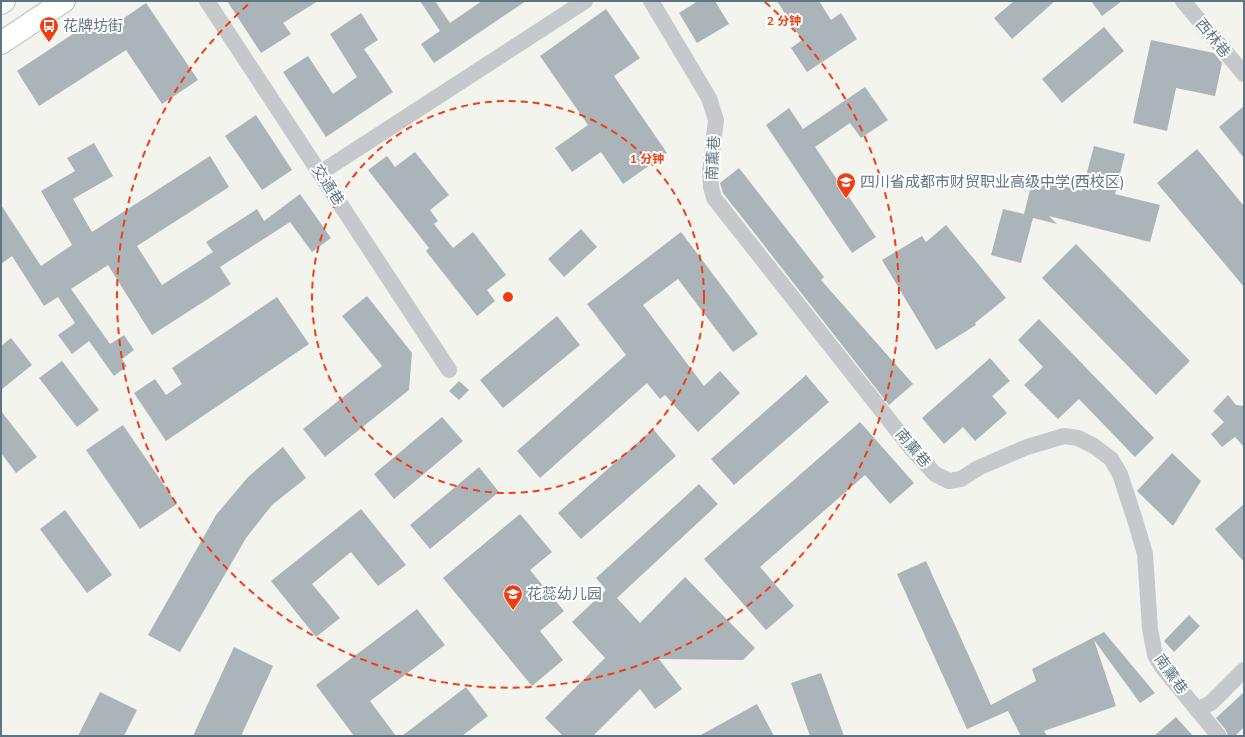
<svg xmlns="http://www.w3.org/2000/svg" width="1245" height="737" font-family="Mulish,'Noto Sans SC',sans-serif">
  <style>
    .building { fill: #abb4b8 }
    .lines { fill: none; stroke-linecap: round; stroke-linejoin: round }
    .primary-casing { stroke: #b6babe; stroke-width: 24 }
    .minor { stroke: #c6c9cc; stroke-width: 16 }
    .primary { stroke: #fff; stroke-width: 22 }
    .ring { fill: none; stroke: #f33d11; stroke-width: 2; stroke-dasharray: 7 5 }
    .labels { text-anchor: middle; stroke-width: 4; stroke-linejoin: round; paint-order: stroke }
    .poi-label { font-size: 15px; fill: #607583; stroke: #fff; text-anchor: start }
    .street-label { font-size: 15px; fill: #607583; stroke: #fff }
    .centre { fill: #f33d11; stroke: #fff; stroke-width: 2 }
    .ring-label { font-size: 12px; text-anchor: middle; font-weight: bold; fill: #f33d11; stroke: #fff; stroke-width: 4; stroke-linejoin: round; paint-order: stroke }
  </style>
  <rect width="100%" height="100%" fill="#f4f4ef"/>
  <path class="building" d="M 227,1 L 318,1 L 283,23 L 291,34 L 261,53 Z
    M 420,1 L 435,1 L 450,23 L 482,1 L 526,1 L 434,63 L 421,44 L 440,31 Z
    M 698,1 L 715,1 L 729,24 L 697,43 L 679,13 Z
    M 777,1 L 819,1 L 831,20 L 841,13 L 857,39 L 807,72 L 791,48 L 802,40 Z
    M 1014,1 L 1055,1 L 1012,39 L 994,18 Z
    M 1091,1 L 1122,1 L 1102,16 Z
    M 146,3 L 198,80 L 162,104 L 126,50 L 39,106 L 17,71 L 97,18 L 105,31 Z
    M 606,9 L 640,58 L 614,76 L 667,153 L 623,184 L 601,152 L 572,172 L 555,148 L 588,125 L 540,56 Z
    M 361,13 L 378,40 L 364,49 L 393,92 L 326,137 L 283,72 L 308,56 L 333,94 L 357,77 L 330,34 Z
    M 1104,27 L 1124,51 L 1062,103 L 1042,79 Z
    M 1151,40 L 1214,53 L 1222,63 L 1215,96 L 1176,88 L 1167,131 L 1133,123 Z
    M 865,87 L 888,120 L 861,138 L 850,123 L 815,147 L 876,237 L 852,253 L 766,125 L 789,108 L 803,129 Z
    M 1244,106 L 1244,158 L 1219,127 Z
    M 256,115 L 292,170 L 262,190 L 225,136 Z
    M 94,143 L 113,176 L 73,199 L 92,232 L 210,156 L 229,187 L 137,246 L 162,285 L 213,252 L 206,242 L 257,209 L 264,221 L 300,194 L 331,238 L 312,252 L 290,222 L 220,267 L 231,284 L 152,335 L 108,265 L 71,289 L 110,344 L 124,335 L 134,350 L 122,359 L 127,366 L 114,376 L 89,341 L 72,354 L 58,335 L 75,323 L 58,297 L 44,306 L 12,256 L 1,264 L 1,205 L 41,266 L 72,245 L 41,191 L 75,171 L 67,158 Z
    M 1094,146 L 1125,154 L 1115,194 L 1160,205 L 1150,242 L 1049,216 L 1057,224 L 1033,218 L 1021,263 L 991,255 L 1003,209 L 1024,214 L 1033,178 L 1082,191 Z
    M 1197,149 L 1244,206 L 1244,287 L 1157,183 Z
    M 415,152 L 449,195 L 430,210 L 438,221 L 434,224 L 453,248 L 473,232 L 506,275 L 487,290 L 495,301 L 477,316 L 426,251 L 429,248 L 368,170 L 387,156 L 395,167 Z
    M 739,168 L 824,277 L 821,280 L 913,384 L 889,405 L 723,193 L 720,183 Z
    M 946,225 L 1006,298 L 975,323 L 976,325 L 936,350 L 882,260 L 922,236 L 926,242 Z
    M 581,229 L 597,247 L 564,277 L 548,259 Z
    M 681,232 L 758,334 L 733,352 L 678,279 L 643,305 L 704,386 L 720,371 L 740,393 L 698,432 L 665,395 L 660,399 L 647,383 L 540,478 L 517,451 L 626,355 L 587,304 Z
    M 1076,244 L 1190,361 L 1156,395 L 1042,278 Z
    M 367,296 L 412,353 L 409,390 L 325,457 L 303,429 L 382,366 L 342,316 Z
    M 277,297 L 309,344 L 166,441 L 134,393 L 155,379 L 166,395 L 182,384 L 172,368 Z
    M 557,316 L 580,345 L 503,408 L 480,380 Z
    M 1039,319 L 1154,438 L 1135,457 L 1079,399 L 1058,419 L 1024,385 L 1043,367 L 1018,340 Z
    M 11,338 L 32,365 L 1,390 L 1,346 Z
    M 990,358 L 1010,381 L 992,396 L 1007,413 L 975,441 L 963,427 L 944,444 L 922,418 Z
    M 62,361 L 99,410 L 77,427 L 39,378 Z
    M 806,375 L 829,402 L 734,485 L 711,459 Z
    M 459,381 L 469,390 L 459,400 L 449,391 Z
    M 1228,395 L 1236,405 L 1244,406 L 1244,447 L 1235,437 L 1222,447 L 1211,434 L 1224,422 L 1213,411 Z
    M 1,411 L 37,457 L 16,473 L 1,453 Z
    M 442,417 L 463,441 L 394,499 L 374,474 Z
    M 860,422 L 914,483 L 890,504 L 865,475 L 760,567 L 794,606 L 766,630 L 704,559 Z
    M 123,425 L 177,504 L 140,529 L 86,450 Z
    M 653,429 L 676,456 L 581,539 L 558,513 Z
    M 283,447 L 306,478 L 272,505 L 246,538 L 180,652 L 148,635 L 216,515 L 248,477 Z
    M 1172,453 L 1201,481 L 1173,526 L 1137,491 Z
    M 479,467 L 499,492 L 430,549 L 410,525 Z
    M 699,484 L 718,504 L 617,598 L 640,623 L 685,577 L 755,648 L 743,660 L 659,659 L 682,689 L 655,709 L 640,689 L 593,736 L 563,736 L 545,718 L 605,658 L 572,622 L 606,590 L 596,578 Z
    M 1244,504 L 1244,562 L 1215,529 Z
    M 361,509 L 406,565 L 378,586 L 351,552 L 312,584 L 340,618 L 316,637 L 271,581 Z
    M 65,510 L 112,575 L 87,593 L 40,529 Z
    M 520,514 L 552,552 L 530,570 L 564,611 L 540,631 L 563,660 L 532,686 L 443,578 Z
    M 926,561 L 991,705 L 1036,681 L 1032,669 L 1104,632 L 1155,693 L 1140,703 L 1094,640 L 1116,706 L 1044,731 L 1047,736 L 1021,736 L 1008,711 L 967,729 L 897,574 Z
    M 417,609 L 445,645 L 370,701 L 396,736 L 354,736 L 316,685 Z
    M 1189,615 L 1200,626 L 1174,652 L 1164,641 Z
    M 234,647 L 273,666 L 241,736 L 193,736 Z
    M 821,673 L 844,736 L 810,736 L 791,683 Z
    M 466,687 L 488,716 L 462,736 L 402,736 Z
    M 100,692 L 137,710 L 124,736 L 78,736 Z
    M 1244,692 L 1244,727 L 1235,736 L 1228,736 L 1226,730 L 1216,718 Z
    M 757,704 L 774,736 L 699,736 Z
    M 1176,717 L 1193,736 L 1154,736 Z"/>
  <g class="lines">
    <defs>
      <path id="primary" d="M 1,3 L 4,1
        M 1,43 L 64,1"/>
    </defs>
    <use href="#primary" class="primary-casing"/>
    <path class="minor" d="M 207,1 L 449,370
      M 651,1 L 709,98 L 716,120 L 710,172 L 711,187 L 714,198 L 912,449 L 935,474 L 949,481 L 961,479 L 978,468 L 1027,447 L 1064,436 L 1078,438 L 1094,446 L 1111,459 L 1120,474 L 1135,520 L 1145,554 L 1150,629 L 1155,655 L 1162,667 L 1219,736
      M 1183,1 L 1244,74
      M 320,173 L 585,1
      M 1197,710 L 1211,703 L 1244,670"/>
    <use href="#primary" class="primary"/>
  </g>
  <g class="ring">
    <circle cx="508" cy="297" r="196"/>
    <path d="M765 2A391 391 0 1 1 251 2"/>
  </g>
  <defs>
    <symbol id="bus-pin" viewBox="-11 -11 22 30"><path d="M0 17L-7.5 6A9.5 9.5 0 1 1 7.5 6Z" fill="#f33d11" stroke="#fff"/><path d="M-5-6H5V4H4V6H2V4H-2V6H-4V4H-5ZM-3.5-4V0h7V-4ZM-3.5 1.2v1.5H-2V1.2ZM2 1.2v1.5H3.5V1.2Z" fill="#fff"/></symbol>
    <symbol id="school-pin" viewBox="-11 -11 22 30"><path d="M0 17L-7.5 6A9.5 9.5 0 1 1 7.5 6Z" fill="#f33d11" stroke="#fff"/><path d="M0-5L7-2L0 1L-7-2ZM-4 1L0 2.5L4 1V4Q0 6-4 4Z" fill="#fff"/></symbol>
  </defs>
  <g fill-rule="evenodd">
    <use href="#bus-pin" x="38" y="15" width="22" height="30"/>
    <use href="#school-pin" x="835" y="171" width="22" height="30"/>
    <use href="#school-pin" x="502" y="583" width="22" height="30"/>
  </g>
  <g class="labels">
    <g class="poi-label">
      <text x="63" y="31">花牌坊街</text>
      <text x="860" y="187">四川省成都市财贸职业高级中学(西校区)</text>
      <text x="527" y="599">花蕊幼儿园</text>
    </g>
    <g class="street-label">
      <text transform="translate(1213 38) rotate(51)" y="5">西林巷</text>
      <text transform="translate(713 158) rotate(-87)" y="5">南薰巷</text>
      <text transform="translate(328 185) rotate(57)" y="5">交通巷</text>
      <text transform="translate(913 448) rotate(50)" y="5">南薰巷</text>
      <text transform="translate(1171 674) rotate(55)" y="5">南薰巷</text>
    </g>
  </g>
  <circle cx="508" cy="297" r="6" class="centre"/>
  <g class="ring-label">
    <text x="784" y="25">2 分钟</text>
    <text x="647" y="163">1 分钟</text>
  </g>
  <rect width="1245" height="737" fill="none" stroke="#607583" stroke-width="4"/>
</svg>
